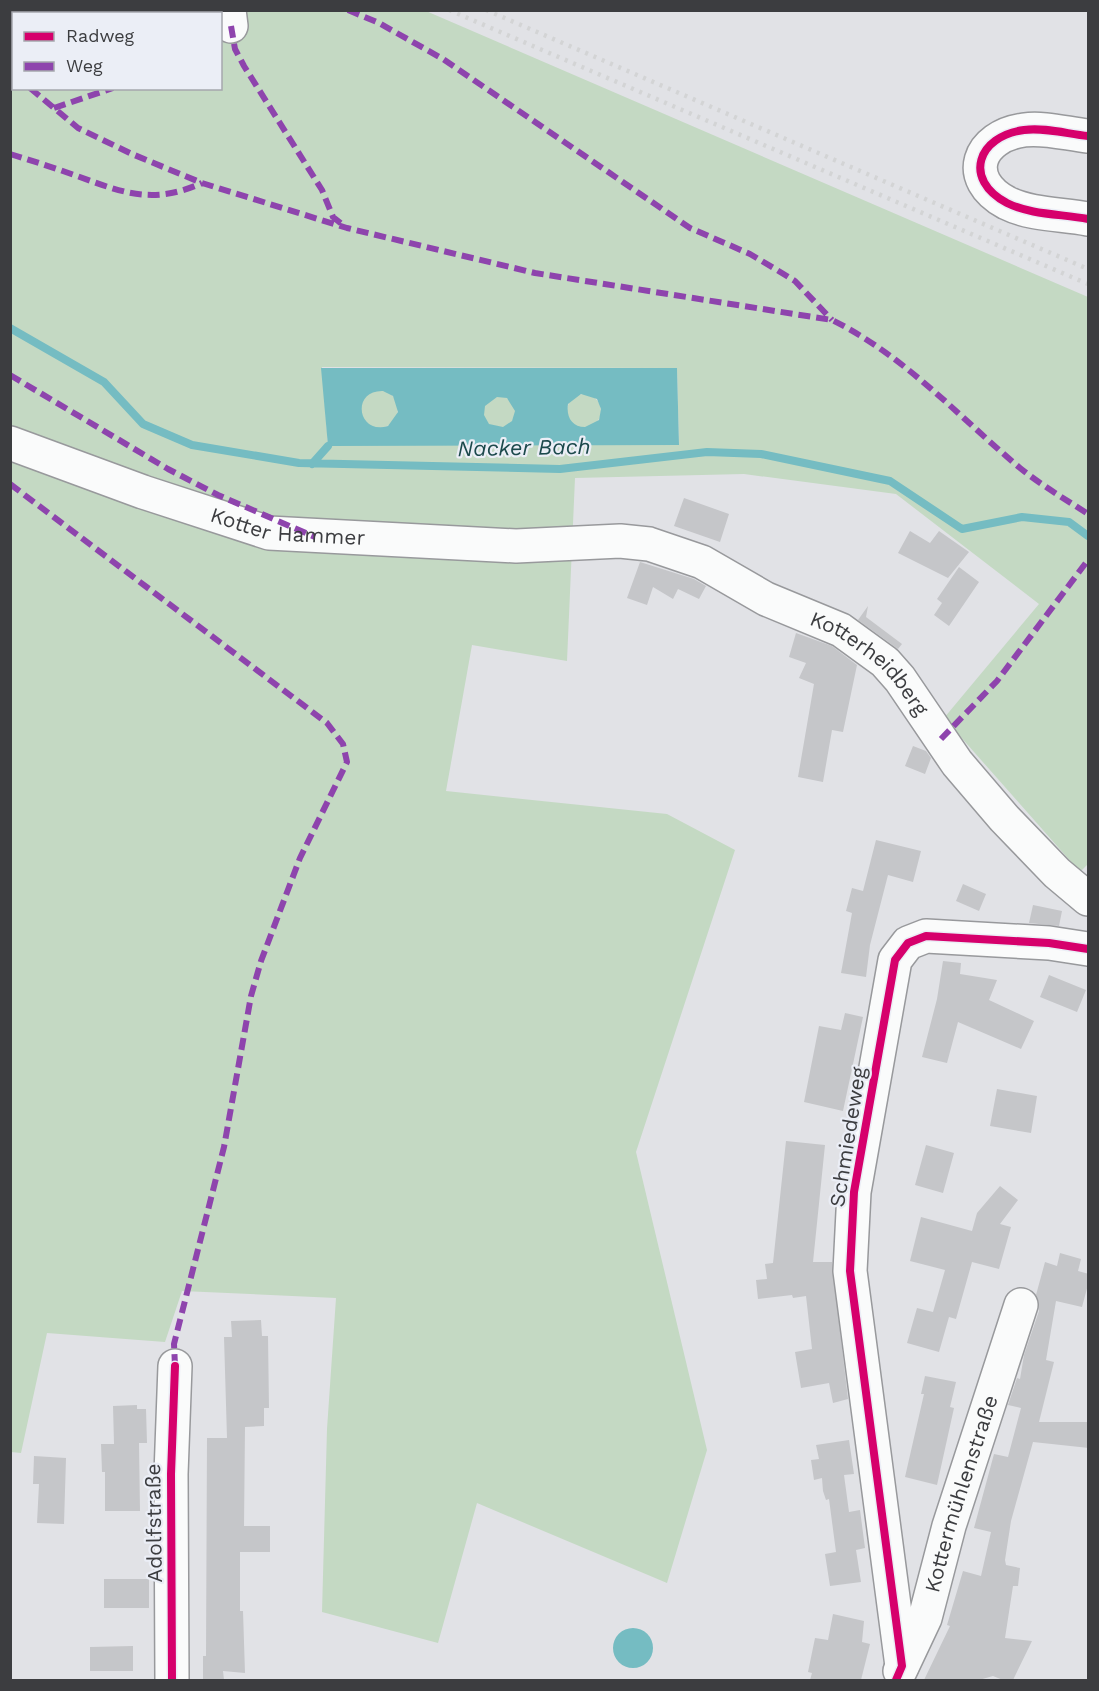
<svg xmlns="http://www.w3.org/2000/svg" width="1099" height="1691" font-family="'Work Sans',sans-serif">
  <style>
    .green { fill: #c4d9c3; fill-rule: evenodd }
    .water { fill: #75bcc2; fill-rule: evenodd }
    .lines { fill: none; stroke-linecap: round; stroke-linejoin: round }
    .stream { stroke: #75bcc2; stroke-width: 8 }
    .building { fill: #c5c6c9 }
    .minor-casing { stroke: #98999c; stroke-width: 36 }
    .minor { stroke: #fafbfb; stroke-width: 33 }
    .rail { stroke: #d3d4d5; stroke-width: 4.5; stroke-dasharray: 3 6; stroke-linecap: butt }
    .quiet { stroke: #8e44ad; stroke-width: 6; stroke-dasharray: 12 6; stroke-linecap: butt }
    .cycleway-casing { stroke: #ebeef6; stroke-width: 11 }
    .cycleway { stroke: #d6006c; stroke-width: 8 }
    .labels { text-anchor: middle; stroke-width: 4.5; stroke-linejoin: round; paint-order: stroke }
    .street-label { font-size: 21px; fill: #3c3d40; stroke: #ebeef6 }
    .water-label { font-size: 22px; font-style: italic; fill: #1c494c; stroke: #ebeef6 }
  </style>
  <rect width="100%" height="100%" fill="#e1e2e6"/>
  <path class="green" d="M 10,11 L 426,11 L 1088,297 L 1088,864 L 1080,872 L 944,718 L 1039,604 L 896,494 L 744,474 L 575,478 L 567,661 L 472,645 L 446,791 L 667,814 L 735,850 L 636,1152 L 707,1450 L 667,1583 L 477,1503 L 438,1643 L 322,1612 L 327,1429 L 336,1298 L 182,1291 L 165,1342 L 47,1333 L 21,1453 L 11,1452 ZM 14,14 L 220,14 L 220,88 L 14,88 ZM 322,367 L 677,368 L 679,445 L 328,445 Z
    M360 409a19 19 0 1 1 38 0a19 19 0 1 1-38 0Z
    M567 411a17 17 0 1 1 34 0a17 17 0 1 1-34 0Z
    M483 412a16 16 0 1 1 32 0a16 16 0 1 1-32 0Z"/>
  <path class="water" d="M 321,368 L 677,368 L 679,445 L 328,446 ZM 383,391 L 393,396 L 398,412 L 388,426 C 357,435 351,390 383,391 ZM 581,394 L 597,399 L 601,409 L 599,420 L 585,427 C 572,427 566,417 568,404 ZM 497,397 L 507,398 L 515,411 L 512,421 L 503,427 L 489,424 L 484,415 L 485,406 Z
    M613 1648a20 20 0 1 1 40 0a20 20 0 1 1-40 0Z"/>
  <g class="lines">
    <path class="stream" d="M 10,328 L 104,382 L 143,424 L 192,445 L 299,463 L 560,469 L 707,452 L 761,454 L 890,481 L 962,529 L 1022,517 L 1069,522 L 1088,536
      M 312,464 L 328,446"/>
  </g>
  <path class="building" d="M 684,498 L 729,514 L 720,542 L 674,526 Z
    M 910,531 L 930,543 L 939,531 L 969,552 L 948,578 L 898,553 Z
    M 640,562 L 694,579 L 706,586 L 699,599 L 678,589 L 673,599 L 653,587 L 647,605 L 627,598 Z
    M 959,567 L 979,582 L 949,626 L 934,615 L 942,603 L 937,599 Z
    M 868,606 L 866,617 L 902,644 L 898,649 L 858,620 Z
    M 796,633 L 832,646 L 857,665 L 843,732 L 832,730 L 823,782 L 798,777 L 814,684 L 799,678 L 806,663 L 789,657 Z
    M 913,746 L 926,751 L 931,758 L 925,774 L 905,766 Z
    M 876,840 L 921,851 L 913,882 L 888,875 L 870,945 L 866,977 L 841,973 L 852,913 L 846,911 L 852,888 L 863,891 Z
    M 963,884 L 986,894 L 979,911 L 956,901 Z
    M 1033,905 L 1062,911 L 1059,926 L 1029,923 Z
    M 943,961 L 961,963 L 960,974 L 997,980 L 989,1000 L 1034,1021 L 1021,1049 L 958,1022 L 947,1063 L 922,1057 L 937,999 Z
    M 1049,975 L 1086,990 L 1077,1012 L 1040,997 Z
    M 845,1013 L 863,1017 L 843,1111 L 804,1102 L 819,1026 L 841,1030 Z
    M 997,1089 L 1037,1096 L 1031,1133 L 990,1126 Z
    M 786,1141 L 825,1145 L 813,1262 L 832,1262 L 848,1399 L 833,1403 L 829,1383 L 801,1388 L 795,1352 L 812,1349 L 806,1296 L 793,1298 L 792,1295 L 758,1299 L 756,1280 L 767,1279 L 765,1264 L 773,1263 Z
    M 926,1145 L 954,1153 L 943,1193 L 915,1185 Z
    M 1000,1186 L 1018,1200 L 1000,1224 L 1011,1227 L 999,1269 L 972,1262 L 956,1319 L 949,1317 L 939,1352 L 907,1343 L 917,1308 L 933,1312 L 945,1270 L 910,1261 L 921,1217 L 972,1231 L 977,1213 Z
    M 1060,1253 L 1081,1259 L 1078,1271 L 1089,1274 L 1089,1281 L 1082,1307 L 1056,1301 L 1046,1360 L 1054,1362 L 1039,1422 L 1089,1422 L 1089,1448 L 1033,1442 L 1011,1521 L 1005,1560 L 1006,1565 L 1020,1568 L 1018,1586 L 1013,1586 L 1005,1638 L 1032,1641 L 1013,1680 L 1003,1680 L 993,1676 L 979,1680 L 924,1680 L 950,1626 L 947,1625 L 963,1571 L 981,1576 L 991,1532 L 974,1528 L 994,1454 L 1008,1457 L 1021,1408 L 1008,1405 L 1017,1378 L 1020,1379 L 1024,1355 L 1039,1311 L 1036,1295 L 1045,1262 L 1057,1266 Z
    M 261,1320 L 262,1336 L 268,1336 L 269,1408 L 264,1408 L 264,1426 L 245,1427 L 244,1526 L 270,1526 L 270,1552 L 240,1552 L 240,1611 L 243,1611 L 245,1673 L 223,1671 L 224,1680 L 203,1680 L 203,1656 L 206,1656 L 207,1438 L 227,1438 L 224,1337 L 232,1337 L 231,1321 Z
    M 925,1376 L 956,1382 L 950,1407 L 954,1408 L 937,1485 L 905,1477 L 924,1394 L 921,1394 Z
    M 137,1405 L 137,1409 L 146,1409 L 147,1443 L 139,1443 L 140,1511 L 105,1511 L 105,1472 L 102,1472 L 101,1444 L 114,1444 L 113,1406 Z
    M 849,1440 L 854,1474 L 844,1475 L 849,1512 L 860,1510 L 865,1548 L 856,1550 L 861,1582 L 830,1586 L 825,1554 L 836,1552 L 829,1499 L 826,1500 L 823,1491 L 822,1478 L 814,1480 L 811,1460 L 819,1459 L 816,1445 Z
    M 34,1456 L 66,1458 L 64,1524 L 37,1523 L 39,1484 L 33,1484 Z
    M 104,1579 L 149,1579 L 149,1608 L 104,1608 Z
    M 833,1614 L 864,1621 L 862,1642 L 870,1644 L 861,1680 L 810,1680 L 812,1673 L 808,1672 L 815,1638 L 828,1640 Z
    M 133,1646 L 133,1671 L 90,1671 L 90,1647 Z"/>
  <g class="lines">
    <defs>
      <g id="minor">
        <path d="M 229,10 L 231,26"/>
        <path d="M 1088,136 C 1068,134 1044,127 1024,130 C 978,136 962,179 1007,203 C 1031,215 1062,214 1088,219"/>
        <path id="s1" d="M 10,443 L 143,492 L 269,533 L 516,546 L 620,541 L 649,544 L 702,562 L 766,599 L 841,630 L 885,662 L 900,679 L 957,763 L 1004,818 L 1057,873 L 1088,899"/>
        <path d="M 902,1666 L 850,1271 L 854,1192 L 895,960 L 908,943 L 926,936 L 1049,943 L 1088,949"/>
        <path id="s2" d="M 900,1671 L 925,1618 L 949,1526 L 1021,1305"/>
        <path d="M 172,1680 L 171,1474 L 175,1366"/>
      </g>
    </defs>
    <use href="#minor" class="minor-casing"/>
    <use href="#minor" class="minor"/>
    <path class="rail" d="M 449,10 L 1088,284
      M 486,10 L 1088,269"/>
    <path class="quiet" d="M 348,10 L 379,23 L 443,59 L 690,228 L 750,254 L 777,270 L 795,281 L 832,320
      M 185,14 L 187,10
      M 231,26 L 235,49 L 244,66 L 322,190 L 333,217 L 343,225
      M 10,77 L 14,79
      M 30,88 L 78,128 L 132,154 L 202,183 L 347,228 L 535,273 L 832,320 C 905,356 958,416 1020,468 C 1041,485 1065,499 1088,514
      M 54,108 L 113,88
      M 10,154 C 33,161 55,168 77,176 C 124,193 153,205 202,183
      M 10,375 L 168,469 L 218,495 L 315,537
      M 10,484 L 327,723 L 343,744 L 347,762 L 300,858 L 261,961 L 251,996 L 224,1147 L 174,1344 L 175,1366
      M 941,739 L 997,681 L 1088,560"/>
    <defs>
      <path id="cycleway" d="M 1088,136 C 1068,134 1044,127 1024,130 C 978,136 962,179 1007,203 C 1031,215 1062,214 1088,219
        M 172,1680 L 171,1474 L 175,1366
        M 896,1680 L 902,1666 L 850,1271 L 854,1192 L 895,960 L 908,943 L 926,936 L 1049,943 L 1088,949"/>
    </defs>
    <use href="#cycleway" class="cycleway-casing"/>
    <use href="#cycleway" class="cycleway"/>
  </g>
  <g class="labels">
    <g class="street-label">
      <text dy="7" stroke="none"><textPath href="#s1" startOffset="292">Kotter Hammer</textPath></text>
      <text dy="7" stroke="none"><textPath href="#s1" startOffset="909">Kotterheidberg</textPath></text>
      <text transform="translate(848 1137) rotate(-81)" y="7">Schmiedeweg</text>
      <text dy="7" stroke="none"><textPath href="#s2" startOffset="188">Kottermühlenstraße</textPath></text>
      <text transform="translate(154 1523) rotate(-91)" y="7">Adolfstraße</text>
    </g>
    <g class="water-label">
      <text transform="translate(524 447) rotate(-1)" y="8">Nacker Bach</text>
    </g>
  </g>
  <rect width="1099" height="1691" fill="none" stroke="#3c3d40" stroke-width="24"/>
  <rect x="12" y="12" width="210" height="78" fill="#ebeef6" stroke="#a5a7ad" stroke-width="1.5"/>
  <rect x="24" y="32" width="30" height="9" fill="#d6006c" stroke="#a5a7ad" stroke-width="1.5"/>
  <text x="66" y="42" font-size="18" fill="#3c3d40">Radweg</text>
  <rect x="24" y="62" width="30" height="9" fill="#8e44ad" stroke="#a5a7ad" stroke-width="1.5"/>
  <text x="66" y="72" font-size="18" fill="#3c3d40">Weg</text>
</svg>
